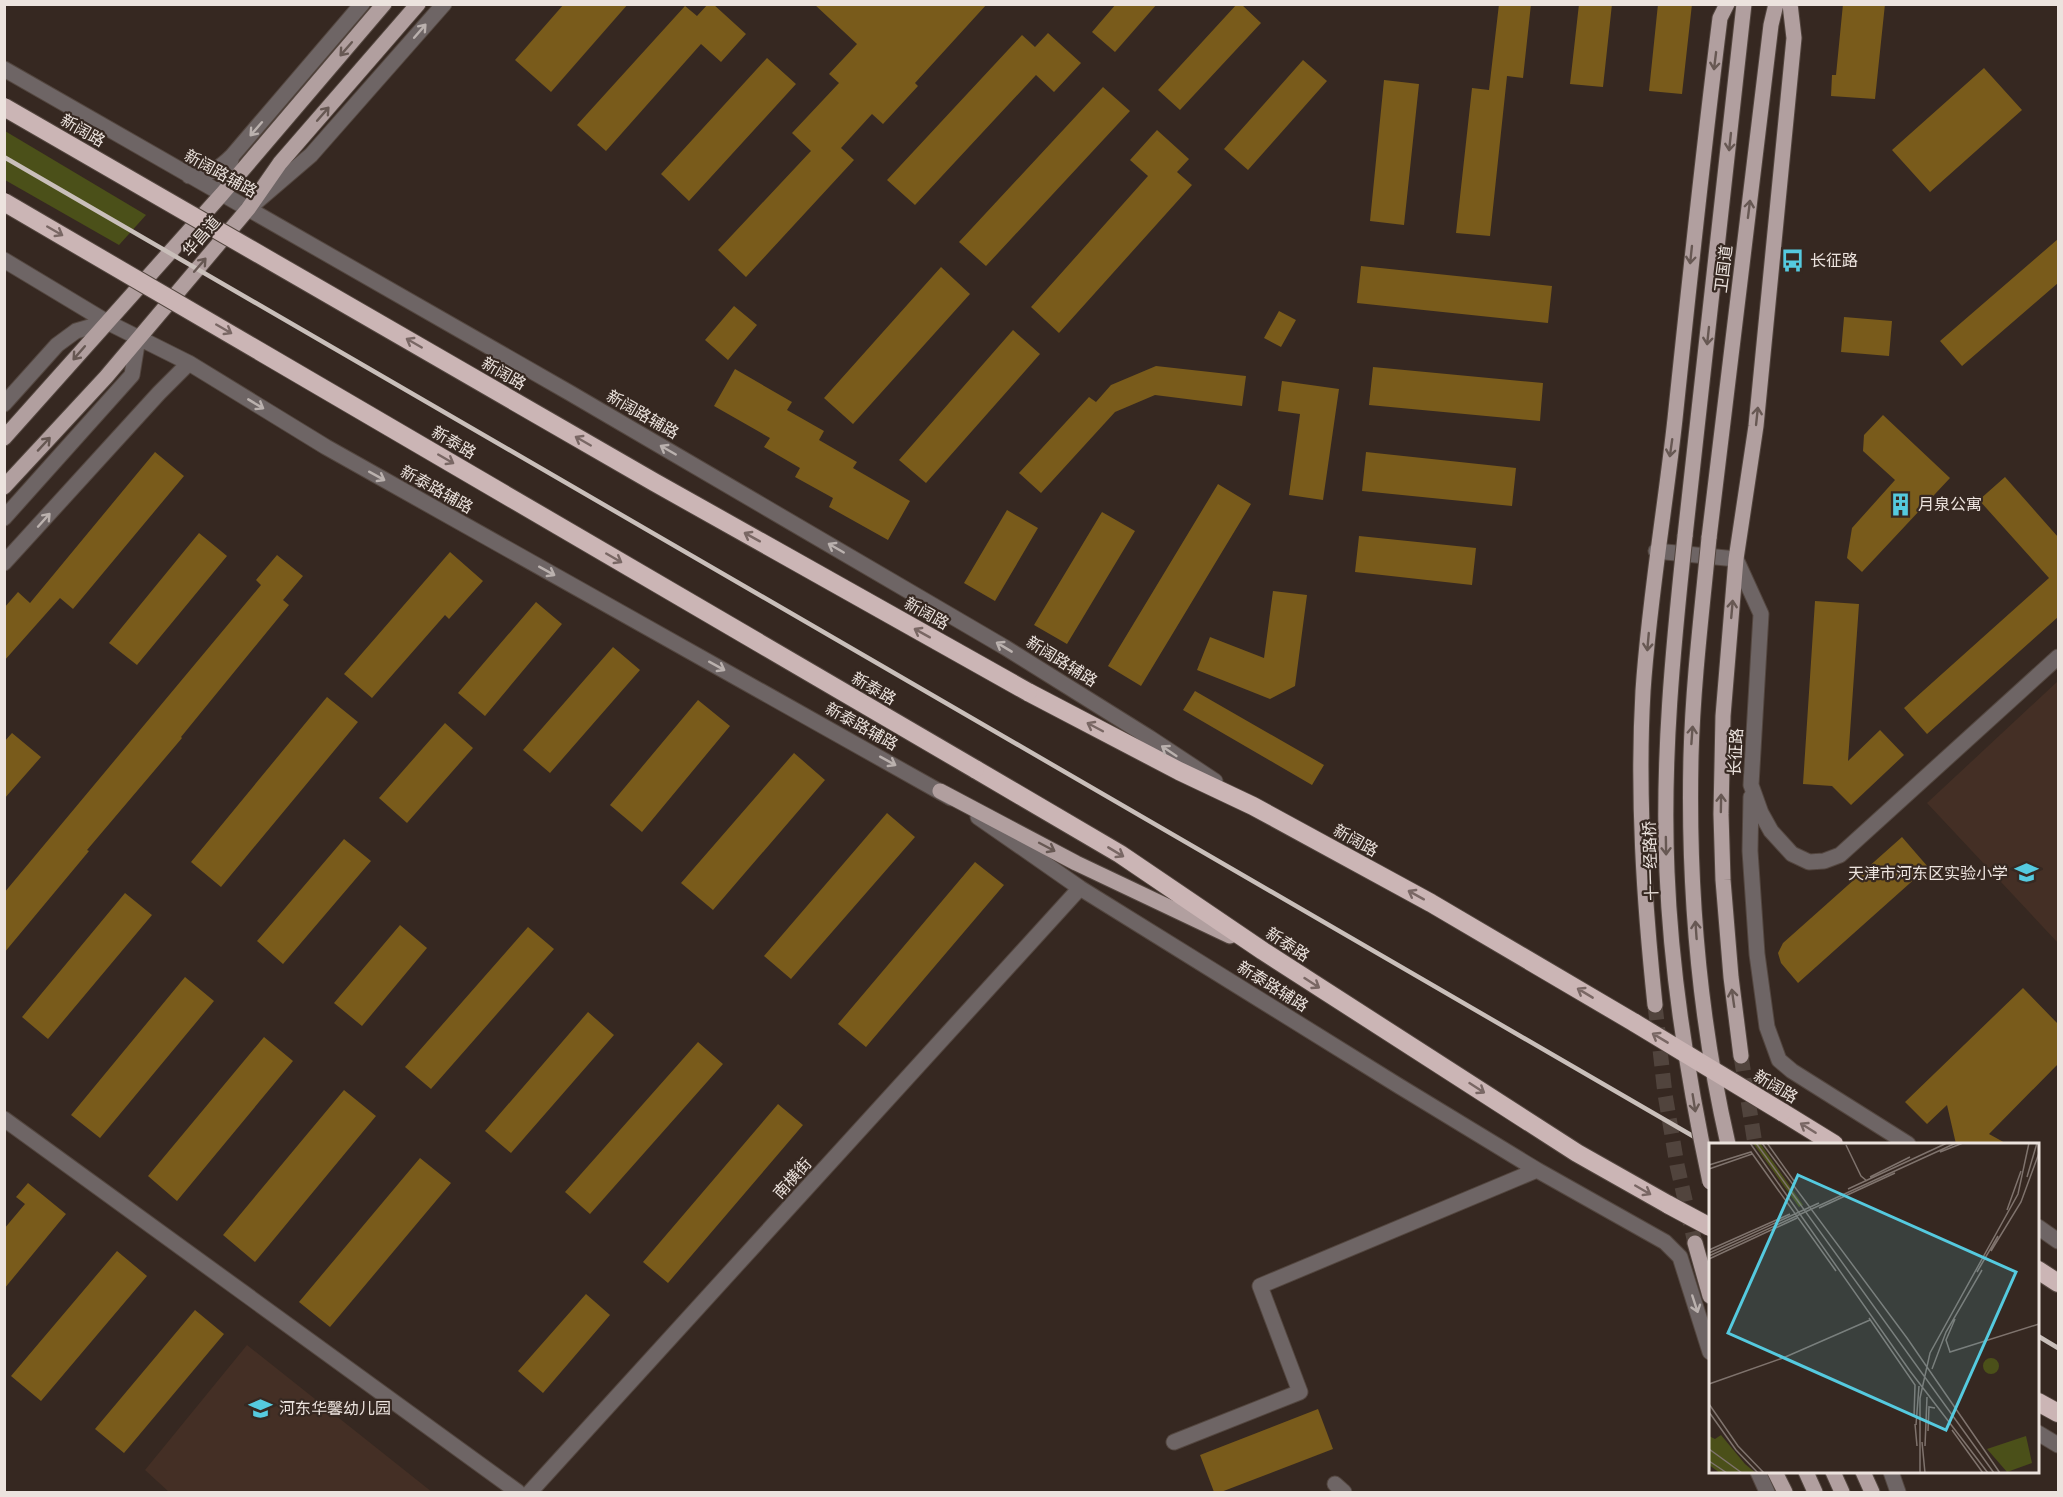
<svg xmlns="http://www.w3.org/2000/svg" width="2063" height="1497" font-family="Lato,'Noto Sans SC',sans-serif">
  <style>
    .built { fill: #442f25 }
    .green { fill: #4b5019 }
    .building { fill: #795b1b }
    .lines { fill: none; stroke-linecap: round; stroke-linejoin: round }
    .major-tunnel { stroke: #51443d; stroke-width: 15; stroke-dasharray: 15 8; stroke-linecap: butt }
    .minor-casing { stroke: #53463f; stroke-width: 17 }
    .major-casing { stroke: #53463f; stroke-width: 17 }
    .highway-casing { stroke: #53463f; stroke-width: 20 }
    .minor { stroke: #6e6565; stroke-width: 15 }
    .major { stroke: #b19f9f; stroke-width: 15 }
    .highway { stroke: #cbb5b5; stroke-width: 18 }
    .rail { stroke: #c9bfba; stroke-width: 4.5 }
    .major-bridge-casing { stroke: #53463f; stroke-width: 17; stroke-linecap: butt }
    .highway-bridge-casing { stroke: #53463f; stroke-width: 20; stroke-linecap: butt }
    .major-bridge { stroke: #b19f9f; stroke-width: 15 }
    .highway-bridge { stroke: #cbb5b5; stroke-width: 18 }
    .oneway { stroke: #bab1ae }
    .oneway2 { stroke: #675853 }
    .oneway3 { stroke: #796764 }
    .labels { text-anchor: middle; stroke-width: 4.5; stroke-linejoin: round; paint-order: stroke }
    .street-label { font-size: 16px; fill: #ece3de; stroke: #362821 }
    .poi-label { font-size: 16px; fill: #ece3de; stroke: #362821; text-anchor: start }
    .inset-road { fill: none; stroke: #7f736d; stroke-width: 1.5 }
    .view { fill: #55cadf; fill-opacity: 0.15; stroke: #55cadf; stroke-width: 3 }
    .inset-edge { fill: none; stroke: #ece3de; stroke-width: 3 }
  </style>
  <rect width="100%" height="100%" fill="#362821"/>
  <path class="built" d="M 2058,681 L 2058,943 L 1927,803 Z
    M 247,1345 L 432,1492 L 169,1492 L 145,1470 Z"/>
  <path class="green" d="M 5,131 L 146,215 L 119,245 L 5,180 Z"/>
  <path class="building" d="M 564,4 L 628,4 L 551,92 L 515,60 Z
    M 708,4 L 713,4 L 746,34 L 721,62 L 701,44 L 606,151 L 577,125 L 685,6 L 697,16 Z
    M 814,4 L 987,4 L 915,83 L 918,86 L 883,124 L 872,114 L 841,148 L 854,160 L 746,277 L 718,250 L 811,151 L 792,133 L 839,83 L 829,74 L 857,44 Z
    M 1116,4 L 1157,4 L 1115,52 L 1092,32 Z
    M 1237,4 L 1241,4 L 1261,23 L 1180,110 L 1158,90 Z
    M 1499,4 L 1531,4 L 1523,78 L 1507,76 L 1490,236 L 1456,233 L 1472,88 L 1489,90 Z
    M 1579,4 L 1612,4 L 1603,87 L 1570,84 Z
    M 1658,4 L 1692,4 L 1682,94 L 1649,91 Z
    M 1843,4 L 1885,4 L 1875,99 L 1831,96 L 1832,75 L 1836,75 Z
    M 1048,33 L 1081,63 L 1054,92 L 1036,75 L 915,205 L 887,180 L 1022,35 L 1035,47 Z
    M 767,58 L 796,84 L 689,201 L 661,174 Z
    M 1303,60 L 1327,81 L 1248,170 L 1224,149 Z
    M 1984,68 L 2022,110 L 1930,192 L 1892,150 Z
    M 1384,80 L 1419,84 L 1404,225 L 1370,221 Z
    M 1103,87 L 1130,111 L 986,266 L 959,242 Z
    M 1157,130 L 1189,159 L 1177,172 L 1192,185 L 1059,333 L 1031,307 L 1148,176 L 1130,160 Z
    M 2058,239 L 2058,283 L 1962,366 L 1940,341 Z
    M 1361,266 L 1552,286 L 1548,323 L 1357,303 Z
    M 941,267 L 970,294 L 853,424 L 824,398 Z
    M 734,306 L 757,325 L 728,360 L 705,340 Z
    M 1279,311 L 1296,320 L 1281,347 L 1264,338 Z
    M 1844,317 L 1892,321 L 1889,356 L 1841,352 Z
    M 1013,330 L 1040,354 L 926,483 L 899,460 Z
    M 1156,366 L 1246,376 L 1242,406 L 1155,395 L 1115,412 L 1041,493 L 1019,473 L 1089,397 L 1096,402 L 1111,385 Z
    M 1373,367 L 1543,383 L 1540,421 L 1369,405 Z
    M 735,369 L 792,402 L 787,410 L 824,431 L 819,440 L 857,462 L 853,468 L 910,501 L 888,540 L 829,507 L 833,498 L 795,477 L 800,468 L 764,447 L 770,438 L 714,406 Z
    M 1282,381 L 1339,389 L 1323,500 L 1289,495 L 1300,414 L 1278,411 Z
    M 1883,415 L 1950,478 L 1862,572 L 1847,558 L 1852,528 L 1895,480 L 1863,451 L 1864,435 Z
    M 155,452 L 184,476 L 73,609 L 60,598 L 4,661 L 4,608 L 18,592 L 30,603 Z
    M 1366,452 L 1516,468 L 1512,506 L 1362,491 Z
    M 2005,477 L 2058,537 L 2058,617 L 1927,734 L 1904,708 L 2049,578 L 1979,500 Z
    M 1218,484 L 1251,504 L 1141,686 L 1108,666 Z
    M 1007,510 L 1038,528 L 995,601 L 964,583 Z
    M 1102,512 L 1135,531 L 1067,644 L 1034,625 Z
    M 199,533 L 227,556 L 137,665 L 109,643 Z
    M 1359,536 L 1476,548 L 1472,585 L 1355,572 Z
    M 450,552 L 483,581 L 449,619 L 445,615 L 372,698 L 344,674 Z
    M 277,555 L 303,576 L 283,600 L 289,605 L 181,737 L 182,738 L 87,850 L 89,851 L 4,953 L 4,893 L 261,585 L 256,580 Z
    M 1273,591 L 1307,595 L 1295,686 L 1270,699 L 1197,670 L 1210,637 L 1264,658 Z
    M 1815,601 L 1859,604 L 1848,761 L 1880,730 L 1904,755 L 1851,805 L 1832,786 L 1803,784 Z
    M 536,602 L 562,624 L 485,716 L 458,693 Z
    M 613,647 L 640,670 L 550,773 L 523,750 Z
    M 1195,691 L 1324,765 L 1312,785 L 1183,710 Z
    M 327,697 L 358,722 L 221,887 L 191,862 Z
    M 698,700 L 730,726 L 642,832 L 610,805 Z
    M 445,723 L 473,748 L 407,823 L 379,798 Z
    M 12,733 L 41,757 L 4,799 L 4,742 Z
    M 794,753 L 825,780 L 713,910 L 681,883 Z
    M 887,813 L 915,837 L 791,979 L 764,956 Z
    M 1902,837 L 1928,867 L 1798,983 L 1781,963 L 1778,953 L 1783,943 Z
    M 344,839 L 371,861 L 283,964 L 257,941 Z
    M 975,862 L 1004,885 L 866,1047 L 838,1024 Z
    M 125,893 L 152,915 L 48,1039 L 22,1017 Z
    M 400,925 L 427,948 L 362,1026 L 334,1003 Z
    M 528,927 L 554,949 L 431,1089 L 405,1067 Z
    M 185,977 L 214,1001 L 100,1138 L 71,1115 Z
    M 2023,988 L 2058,1024 L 2058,1064 L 1989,1134 L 2007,1144 L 1956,1144 L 1947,1105 L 1927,1124 L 1905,1102 Z
    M 588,1012 L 614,1035 L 511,1153 L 485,1131 Z
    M 264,1037 L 293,1061 L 177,1201 L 148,1176 Z
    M 698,1042 L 723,1064 L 590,1214 L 565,1192 Z
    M 344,1090 L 376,1116 L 255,1262 L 223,1235 Z
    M 778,1104 L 803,1125 L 668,1283 L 643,1262 Z
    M 420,1158 L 451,1183 L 330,1327 L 299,1302 Z
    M 28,1183 L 66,1214 L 4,1289 L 4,1229 L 25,1204 L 16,1197 Z
    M 117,1251 L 147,1276 L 41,1401 L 11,1376 Z
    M 586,1294 L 610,1315 L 543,1393 L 518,1371 Z
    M 195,1310 L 224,1334 L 124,1453 L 95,1429 Z
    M 1318,1409 L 1333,1449 L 1221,1492 L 1214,1492 L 1200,1455 Z"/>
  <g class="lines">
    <path class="major-tunnel" d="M 1655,1005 L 1665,1094 L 1677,1165 L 1695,1243
      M 1741,1056 L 1755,1144"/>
    <defs>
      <path id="minor" d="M 4,69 L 570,393 L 1006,648 L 1150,738 L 1215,781
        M 189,176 C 208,175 218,170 232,156
        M 222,194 L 232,156 L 362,4
        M 255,203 L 311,155 L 444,4
        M 4,260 L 107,322 L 189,363 L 326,447 L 951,798
        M 4,404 L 57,345 L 76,331 L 107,322
        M 4,518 L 132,375 L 138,338
        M 1656,551 L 1736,559 L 1761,614 L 1751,785 L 1761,813 L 1771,831 L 1792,854 L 1809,862 L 1824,861 L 1840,855 L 2058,657
        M 4,563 L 159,393 L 189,363
        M 1751,797 L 1750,851 L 1757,954 L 1767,1027 L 1779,1060 L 1792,1071 L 1908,1144
        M 978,817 L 1080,888 L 1399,1086 L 1537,1170 L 1665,1242 L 1680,1257 L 1710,1352
        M 4,1119 L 518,1492
        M 2038,1227 L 2058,1241
        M 2038,1433 L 2058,1445
        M 1174,1442 L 1300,1392 L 1260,1286 L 1537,1170
        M 1758,1472 L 1767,1492
        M 1891,1472 L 1898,1492
        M 1335,1484 L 1344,1492
        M 530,1492 L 1080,888"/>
      <path id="major" d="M 4,438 L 222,194 L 384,4
        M 4,487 L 106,377 L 248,209 L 280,163 L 418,4
        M 1685,536 L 1744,4
        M 1709,538 L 1771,25 L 1776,4
        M 940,791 L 1076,863 L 1230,936
        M 1655,1005 C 1644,901 1637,796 1643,691 C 1649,600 1665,510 1675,419 C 1689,285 1703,152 1720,18 L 1727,4
        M 1741,1056 L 1731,977 L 1723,880 L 1721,814 L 1723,716 L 1736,559 L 1756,426 L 1794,38 L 1790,4
        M 1695,1243 L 1710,1296
        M 1775,1472 L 1785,1492
        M 1806,1472 L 1815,1492
        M 1833,1472 L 1842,1492
        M 1863,1472 L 1872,1492"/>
      <path id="highway" d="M 1028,692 L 1179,771 L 1253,806 L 1431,903 L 1635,1023
        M 975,769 L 1120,854 L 1263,951 L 1577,1153 L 1669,1205
        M 1782,1112 L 1834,1144
        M 2038,1270 L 2058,1283
        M 2038,1402 L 2058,1413"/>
    </defs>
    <use href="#minor" class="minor-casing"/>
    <use href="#major" class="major-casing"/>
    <use href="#highway" class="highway-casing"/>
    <use href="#minor" class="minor"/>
    <use href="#major" class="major"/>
    <use href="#highway" class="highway"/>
    <path class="rail" d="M 4,157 L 1710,1146
      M 2038,1336 L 2058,1348"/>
    <defs>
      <path id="major-bridge" d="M 1685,536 C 1673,648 1662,759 1667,872 C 1671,976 1688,1080 1710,1182
        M 1709,538 C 1702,610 1693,683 1691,756 C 1688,885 1699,1018 1728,1144"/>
      <path id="highway-bridge" d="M 4,107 L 654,482 L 1028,692
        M 4,202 L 975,769
        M 1635,1023 L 1782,1112
        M 1669,1205 L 1710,1227"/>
    </defs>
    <use href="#major-bridge" class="major-bridge-casing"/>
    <use href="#highway-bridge" class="highway-bridge-casing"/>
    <use href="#major-bridge" class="major-bridge"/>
    <use href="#highway-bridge" class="highway-bridge"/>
  </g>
  <defs><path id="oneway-shaft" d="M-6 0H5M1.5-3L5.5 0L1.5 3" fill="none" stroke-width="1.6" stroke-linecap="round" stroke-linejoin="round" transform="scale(1.5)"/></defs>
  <g class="oneway">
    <use href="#oneway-shaft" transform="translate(420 31) rotate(-49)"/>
    <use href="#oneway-shaft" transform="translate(256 129) rotate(131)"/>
    <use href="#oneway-shaft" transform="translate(256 404) rotate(31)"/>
    <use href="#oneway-shaft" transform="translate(668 450) rotate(-150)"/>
    <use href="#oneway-shaft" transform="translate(377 476) rotate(29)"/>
    <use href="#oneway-shaft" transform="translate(44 520) rotate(-48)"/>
    <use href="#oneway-shaft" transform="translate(836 548) rotate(-150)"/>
    <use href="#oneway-shaft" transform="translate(547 571) rotate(29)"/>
    <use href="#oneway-shaft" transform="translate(1004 647) rotate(-149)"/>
    <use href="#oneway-shaft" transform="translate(717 666) rotate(29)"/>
    <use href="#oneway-shaft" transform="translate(1169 751) rotate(-146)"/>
    <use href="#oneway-shaft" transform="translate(888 761) rotate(29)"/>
    <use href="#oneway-shaft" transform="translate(1695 1304) rotate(72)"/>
  </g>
  <g class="oneway2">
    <use href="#oneway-shaft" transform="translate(346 49) rotate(131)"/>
    <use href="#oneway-shaft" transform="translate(1715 61) rotate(97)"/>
    <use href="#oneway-shaft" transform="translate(323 114) rotate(-49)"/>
    <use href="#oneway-shaft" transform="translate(1730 142) rotate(96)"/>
    <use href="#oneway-shaft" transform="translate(1749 209) rotate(-83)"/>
    <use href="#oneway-shaft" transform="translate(1691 255) rotate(96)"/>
    <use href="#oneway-shaft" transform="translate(200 265) rotate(-49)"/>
    <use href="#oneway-shaft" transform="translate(1708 336) rotate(96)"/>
    <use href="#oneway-shaft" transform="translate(79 353) rotate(131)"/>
    <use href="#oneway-shaft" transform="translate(1757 416) rotate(-84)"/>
    <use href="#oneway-shaft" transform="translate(44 444) rotate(-47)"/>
    <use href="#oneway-shaft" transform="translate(1671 448) rotate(98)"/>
    <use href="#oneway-shaft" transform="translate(1732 609) rotate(-85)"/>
    <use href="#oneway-shaft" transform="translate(1648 642) rotate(95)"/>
    <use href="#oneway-shaft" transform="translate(1692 735) rotate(-86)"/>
    <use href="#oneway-shaft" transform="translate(1721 803) rotate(-89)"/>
    <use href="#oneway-shaft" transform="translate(1666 846) rotate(89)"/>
    <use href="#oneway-shaft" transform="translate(1047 847) rotate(28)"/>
    <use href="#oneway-shaft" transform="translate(1696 930) rotate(-94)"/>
    <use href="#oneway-shaft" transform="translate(1733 998) rotate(-98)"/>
    <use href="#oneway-shaft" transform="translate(1694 1103) rotate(81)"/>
  </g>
  <g class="oneway3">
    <use href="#oneway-shaft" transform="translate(55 231) rotate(30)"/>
    <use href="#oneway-shaft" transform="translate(224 329) rotate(30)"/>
    <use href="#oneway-shaft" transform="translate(414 343) rotate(-150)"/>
    <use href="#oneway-shaft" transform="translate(583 441) rotate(-150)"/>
    <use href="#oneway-shaft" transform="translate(446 459) rotate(30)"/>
    <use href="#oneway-shaft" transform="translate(752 537) rotate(-151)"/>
    <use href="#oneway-shaft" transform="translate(614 558) rotate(30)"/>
    <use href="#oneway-shaft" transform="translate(922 633) rotate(-151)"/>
    <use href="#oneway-shaft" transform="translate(1095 727) rotate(-152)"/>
    <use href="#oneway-shaft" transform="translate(1116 852) rotate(31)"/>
    <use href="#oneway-shaft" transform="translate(1416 895) rotate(-151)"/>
    <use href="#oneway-shaft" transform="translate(1312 983) rotate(33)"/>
    <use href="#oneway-shaft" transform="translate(1585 993) rotate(-149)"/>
    <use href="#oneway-shaft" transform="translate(1660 1038) rotate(-149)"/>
    <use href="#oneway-shaft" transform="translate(1477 1088) rotate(33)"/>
    <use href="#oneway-shaft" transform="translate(1808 1128) rotate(-148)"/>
    <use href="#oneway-shaft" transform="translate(1643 1190) rotate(30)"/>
  </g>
  <defs>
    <symbol id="bus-bare" viewBox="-9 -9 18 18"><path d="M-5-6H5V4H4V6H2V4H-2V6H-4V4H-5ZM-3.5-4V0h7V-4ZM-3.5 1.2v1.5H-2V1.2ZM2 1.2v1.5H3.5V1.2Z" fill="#55cadf" stroke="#362821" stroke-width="2.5" paint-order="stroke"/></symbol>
    <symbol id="building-bare" viewBox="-9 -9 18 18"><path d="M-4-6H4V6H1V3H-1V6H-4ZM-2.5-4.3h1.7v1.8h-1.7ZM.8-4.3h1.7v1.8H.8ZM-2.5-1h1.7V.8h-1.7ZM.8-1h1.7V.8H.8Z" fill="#55cadf" stroke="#362821" stroke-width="2.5" paint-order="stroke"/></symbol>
    <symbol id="school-bare" viewBox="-9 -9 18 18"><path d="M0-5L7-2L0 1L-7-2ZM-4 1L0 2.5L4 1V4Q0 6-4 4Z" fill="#55cadf" stroke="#362821" stroke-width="2.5" paint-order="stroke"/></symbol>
  </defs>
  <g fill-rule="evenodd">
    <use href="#bus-bare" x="1776" y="244" width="33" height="33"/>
    <use href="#building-bare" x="1884" y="488" width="33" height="33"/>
    <use href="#school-bare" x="2010" y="856" width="33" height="33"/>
    <use href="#school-bare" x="244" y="1392" width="33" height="33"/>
  </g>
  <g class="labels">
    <g class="street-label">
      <text transform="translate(83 130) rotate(30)" y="6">新阔路</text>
      <text transform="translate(221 173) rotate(29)" y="6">新阔路辅路</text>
      <text transform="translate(201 236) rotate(-49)" y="6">华昌道</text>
      <text transform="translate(1723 269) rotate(-83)" y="6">卫国道</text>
      <text transform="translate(504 373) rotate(30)" y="6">新阔路</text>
      <text transform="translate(643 414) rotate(30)" y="6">新阔路辅路</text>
      <text transform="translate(454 442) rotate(30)" y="6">新泰路</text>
      <text transform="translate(437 489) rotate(29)" y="6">新泰路辅路</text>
      <text transform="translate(927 613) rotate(29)" y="6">新阔路</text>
      <text transform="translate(1062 661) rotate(32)" y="6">新阔路辅路</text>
      <text transform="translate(874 688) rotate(30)" y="6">新泰路</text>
      <text transform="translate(862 726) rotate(29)" y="6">新泰路辅路</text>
      <text transform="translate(1735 752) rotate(-87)" y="6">长征路</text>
      <text transform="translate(1356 840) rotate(29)" y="6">新阔路</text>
      <text transform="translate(1650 861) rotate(-92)" y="6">十一经路桥</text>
      <text transform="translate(1288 944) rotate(33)" y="6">新泰路</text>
      <text transform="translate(1273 986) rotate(32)" y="6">新泰路辅路</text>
      <text transform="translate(1776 1086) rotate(31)" y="6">新阔路</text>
      <text transform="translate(792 1178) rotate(-48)" y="6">南横街</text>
    </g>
    <g class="poi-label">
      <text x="1810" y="266">长征路</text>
      <text x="1918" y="510">月泉公寓</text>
      <text x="2008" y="879" text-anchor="end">天津市河东区实验小学</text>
      <text x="279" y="1414">河东华馨幼儿园</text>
    </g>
  </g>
  <g transform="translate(1709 1143)">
    <rect width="330" height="330" fill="#362821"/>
    <path d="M 44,0 L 51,0 L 94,62 L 90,64 ZM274 223a8 8 0 1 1 16 0a8 8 0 1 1-16 0ZM 12,292 L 36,321 L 47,330 L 11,330 L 0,322 L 0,293 L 6,296 ZM 317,293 L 323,320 L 298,329 L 278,306 Z" fill="#4b5019"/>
    <path class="inset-road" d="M 41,0 L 201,228 L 279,330M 47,0 L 285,330M 53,0 L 198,195 L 291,330M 58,0 L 85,38M 137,2 L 152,33 L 158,38M 231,9 L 254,0M 0,22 L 42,9 L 127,128M 0,26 L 43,11M 161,34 L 201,14M 318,34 L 328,0M 139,46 L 238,0M 110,65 L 186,30M 298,67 L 312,28M 0,107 L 81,71M 282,108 L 312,59 L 330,10M 0,110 L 110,60M 0,113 L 247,0M 0,116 L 88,75M 268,129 L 289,93M 160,175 L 206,242 L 205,274M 246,176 L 237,197 L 241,209 L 330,181M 223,226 L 237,189 L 273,127M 0,241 L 74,215 L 161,177M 0,261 L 29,303 L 55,330M 0,269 L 27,307 L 49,330M 206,281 L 208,303M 207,282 L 210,243M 243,287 L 274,330M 219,288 L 220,264 L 226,265M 213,299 L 216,330M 216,303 L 218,254M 0,306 L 33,330M 0,318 L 18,330M 211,330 L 211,255 L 221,210 L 309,51 L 320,0"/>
    <path class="view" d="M 89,32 L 307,129 L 237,287 L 19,190 Z"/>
    <rect width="330" height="330" class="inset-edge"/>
  </g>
  <rect width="2063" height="1497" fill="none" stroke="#ece3de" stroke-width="12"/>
</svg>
